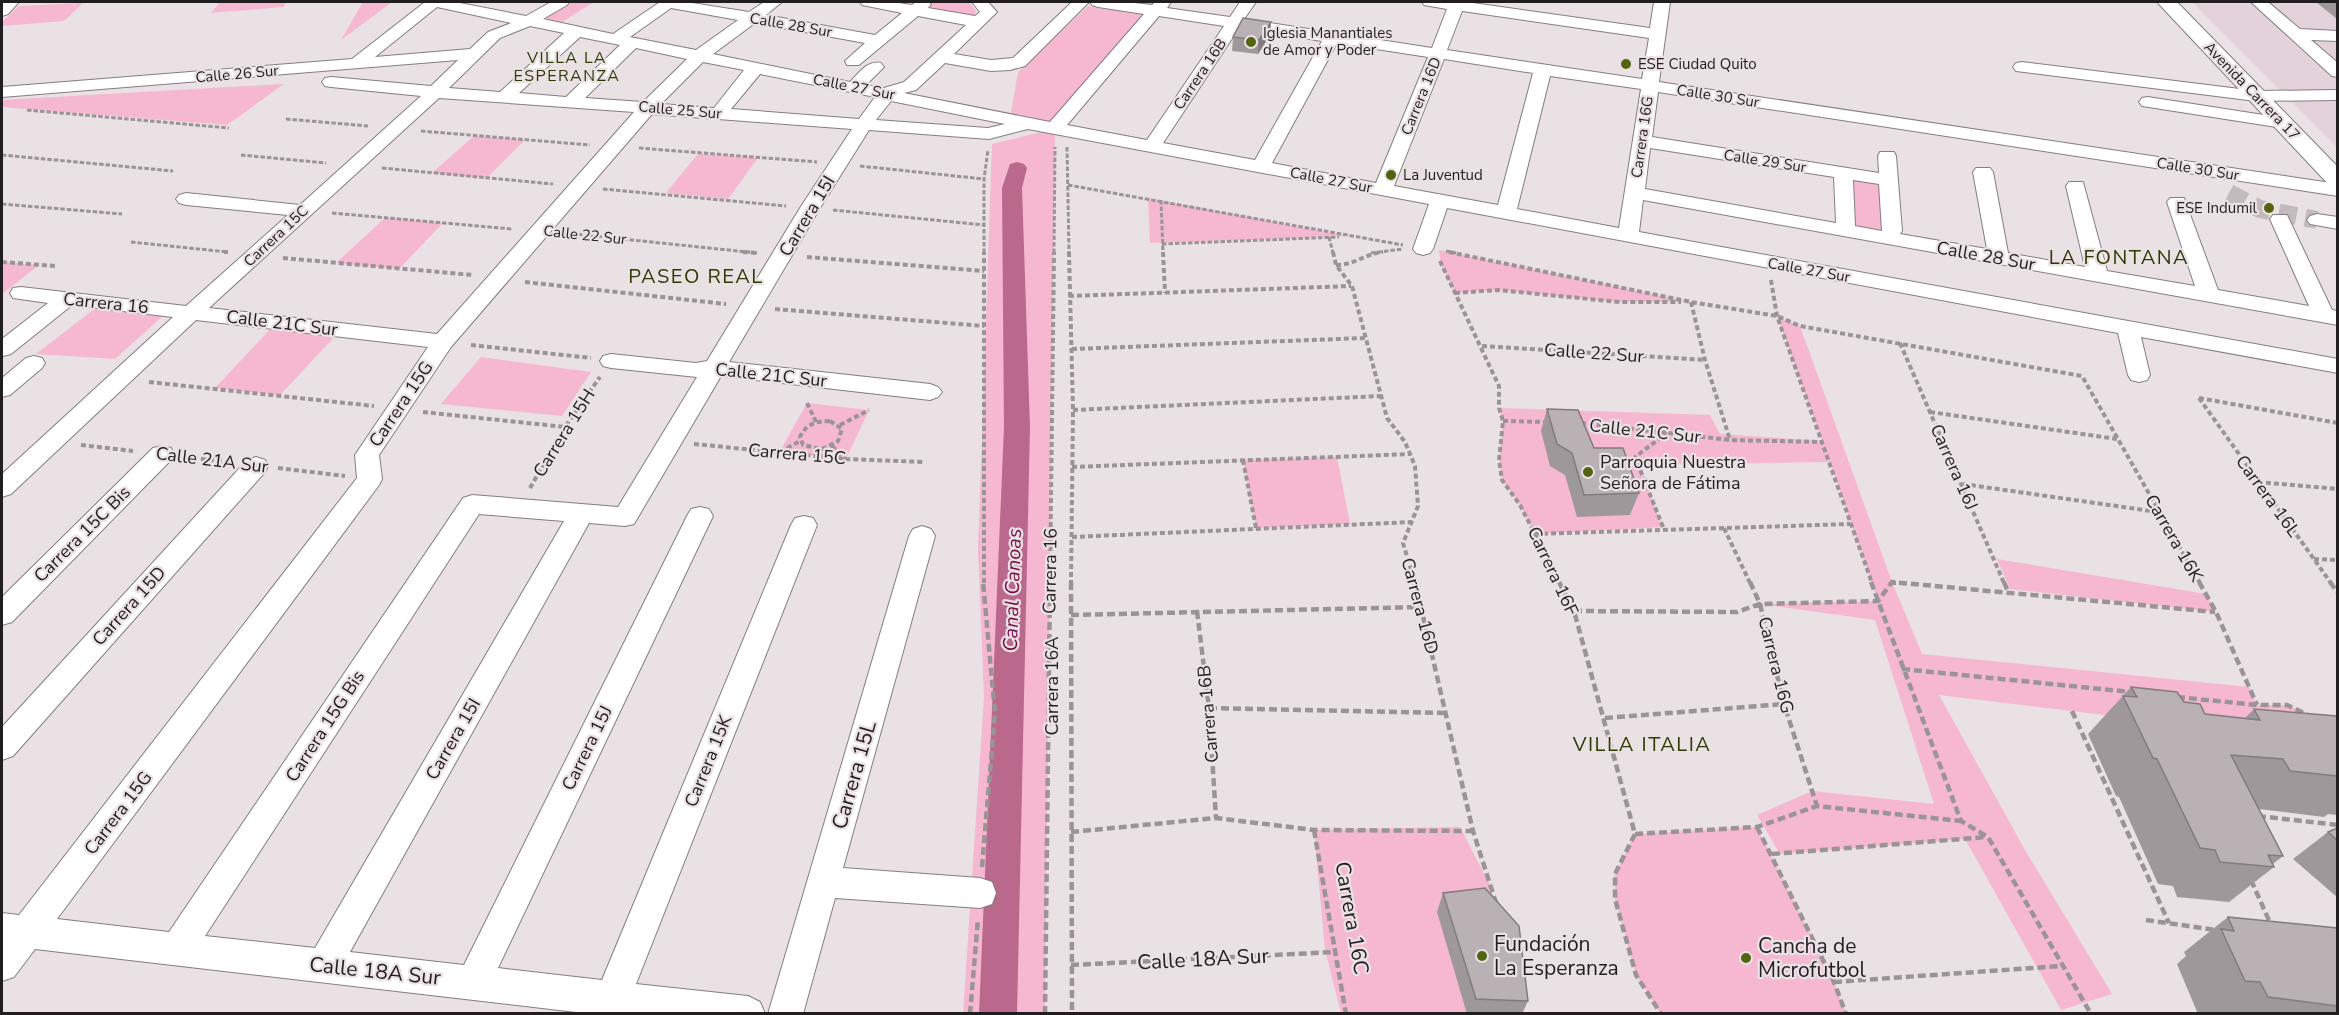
<svg xmlns="http://www.w3.org/2000/svg" width="2339" height="1015" font-family="'Nunito Sans',sans-serif">
  <style>
    .built { fill: #e3d2d9 }
    .green { fill: #f6b7d1 }
    .lines { fill: none; stroke-linecap: round; stroke-linejoin: round }
    .canal { fill: #bb688d; fill-rule: evenodd }
    .minor-tunnel { stroke: #c2babd; stroke-width: 18; stroke-dasharray: 18 9; stroke-linecap: butt }
    .minor-casing { stroke: #857d80; stroke-width: 2 }
    .major-casing { stroke: #857d80; stroke-width: 2 }
    .path-far2 { stroke: #9b9496; stroke-width: 3; stroke-dasharray: 4.5 2; stroke-linecap: butt }
    .path-far1 { stroke: #9b9496; stroke-width: 4; stroke-dasharray: 5 3; stroke-linecap: butt }
    .path { stroke: #9b9496; stroke-width: 4.5; stroke-dasharray: 8 4; stroke-linecap: butt }
    .minor { fill: #fff; fill-rule: evenodd }
    .major { fill: #fff; fill-rule: evenodd }
    .wall { fill: #9f989b }
    .shaded-wall { fill: #827c7e }
    .building { fill: #b9b1b4; stroke: #827c7e; stroke-width: 1.5 }
    .poi-dot { fill: #516510; stroke: #eae1e4; stroke-width: 2 }
    .labels { text-anchor: middle; stroke-width: 4.5; stroke-linejoin: round; paint-order: stroke }
    .far-street-label { font-size: 15px; fill: #211e1f; stroke: #eae1e4 }
    .far-poi-label { font-size: 15px; fill: #211e1f; stroke: #eae1e4; text-anchor: start }
    .far-neighbourhood-label { font-size: 16px; letter-spacing: 1.5px; fill: #2c3900; stroke: #eae1e4 }
    .street-label { font-size: 18px; fill: #211e1f; stroke: #eae1e4 }
    .poi-label { font-size: 18px; fill: #211e1f; stroke: #eae1e4; text-anchor: start }
    .neighbourhood-label { font-size: 20px; letter-spacing: 1.5px; fill: #2c3900; stroke: #eae1e4 }
    .water-label { font-size: 20px; font-style: italic; fill: #760f49; stroke: #eae1e4 }
    .near-street-label { font-size: 21px; fill: #211e1f; stroke: #eae1e4 }
    .near-poi-label { font-size: 21px; fill: #211e1f; stroke: #eae1e4; text-anchor: start }
  </style>
  <rect width="100%" height="100%" fill="#eae1e4"/>
  <path class="built" d="M 2192,2 L 2337,2 L 2337,147 Z"/>
  <path class="green" d="M 220,2 L 287,2 L 283,7 L 211,13 Z
    M 363,2 L 392,2 L 341,40 Z
    M 569,2 L 594,2 L 562,22 L 542,18 Z
    M 934,2 L 969,2 L 976,11 L 973,17 L 927,8 Z
    M 1117,2 L 1162,2 L 1055,129 L 1045,1013 L 963,1014 L 984,697 L 978,550 L 992,144 L 1054,129 L 1010,118 L 1018,72 L 1088,6 L 1108,10 Z
    M 83,3 L 64,21 L 2,26 L 2,22 L 19,6 Z
    M 284,84 L 227,125 L 2,107 L 2,100 Z
    M 474,136 L 525,140 L 487,178 L 432,173 Z
    M 698,154 L 758,158 L 728,199 L 666,193 Z
    M 1848,177 L 1882,183 L 1887,232 L 1851,226 Z
    M 1148,198 L 1346,236 L 1150,243 Z
    M 385,218 L 443,223 L 399,269 L 336,263 Z
    M 1439,250 L 1691,302 L 1619,302 L 1498,290 L 1455,293 L 1441,265 Z
    M 2,262 L 39,265 L 2,294 Z
    M 97,307 L 165,314 L 115,359 L 36,354 Z
    M 1777,316 L 1800,326 L 1892,582 L 1922,654 L 2249,687 L 2257,705 L 2287,705 L 2327,722 L 2337,743 L 1939,695 L 2025,850 L 2112,994 L 2061,1010 L 1965,839 L 1780,854 L 1757,815 L 1812,791 L 1934,804 L 1875,620 L 1760,604 L 1878,601 L 1830,462 L 1639,465 L 1663,527 L 1535,534 L 1520,505 L 1502,480 L 1499,460 L 1503,421 L 1499,408 L 1710,415 L 1720,434 L 1822,441 Z
    M 277,322 L 341,330 L 280,395 L 215,388 Z
    M 481,357 L 591,372 L 562,416 L 441,404 Z
    M 807,403 L 869,410 L 846,459 L 779,453 Z
    M 1337,457 L 1350,524 L 1256,528 L 1243,460 Z
    M 1997,559 L 2206,594 L 2216,612 L 2010,589 Z
    M 1460,827 L 1489,883 L 1515,968 L 1519,1013 L 1341,1013 L 1325,950 L 1314,830 Z
    M 1757,827 L 1834,982 L 1846,1013 L 1660,1013 L 1636,975 L 1615,899 L 1615,874 L 1635,834 Z"/>
  <g class="lines">
    <path class="canal" d="M 1017,162 L 1024,164 L 1027,168 L 1022,188 L 1030,427 L 1017,1014 L 979,1014 L 1004,427 L 1002,188 L 1010,164 Z"/>
    <path class="minor-tunnel" d="M 2229,193 L 2260,209 L 2317,220"/>
    <defs>
      <path id="minor" d="M 3,2 L 19,2 L 8,14 L 2,16 Z
        M 425,2 L 455,2 L 526,16 L 551,2 L 569,2 L 567,5 L 543,19 L 613,34 L 660,2 L 686,2 L 749,12 L 764,2 L 782,2 L 766,15 L 875,35 L 902,13 L 862,5 L 860,2 L 892,2 L 912,5 L 916,2 L 929,2 L 931,4 L 928,8 L 975,16 L 980,12 L 972,2 L 988,2 L 997,12 L 954,54 L 991,60 L 1013,58 L 1072,2 L 1089,2 L 1025,66 L 1010,70 L 991,71 L 945,63 L 916,90 L 904,93 L 1050,122 L 1144,14 L 1098,7 L 1092,5 L 1090,2 L 1126,2 L 1152,5 L 1155,2 L 1171,2 L 1167,8 L 1230,17 L 1240,2 L 1256,2 L 1244,19 L 1432,48 L 1447,9 L 1424,5 L 1422,2 L 1466,2 L 1650,28 L 1654,2 L 1670,2 L 1659,82 L 2338,184 L 2338,196 L 1658,92 L 1652,137 L 1879,173 L 1878,156 L 1880,152 L 1894,152 L 1896,156 L 1902,231 L 1900,234 L 1987,249 L 1973,172 L 1976,168 L 1990,168 L 1993,172 L 2008,253 L 2085,267 L 2066,186 L 2069,182 L 2083,182 L 2107,271 L 2195,286 L 2167,202 L 2170,198 L 2184,198 L 2218,290 L 2309,306 L 2270,219 L 2273,215 L 2287,215 L 2332,310 L 2338,311 L 2338,325 L 1643,200 L 1639,232 L 2338,359 L 2338,373 L 2141,337 L 2150,375 L 2147,380 L 2139,382 L 2131,380 L 2128,375 L 2118,333 L 1447,208 L 1433,249 L 1430,253 L 1423,255 L 1416,253 L 1413,249 L 1429,204 L 1028,129 L 989,139 L 869,130 L 820,208 L 729,362 L 930,384 L 938,387 L 942,392 L 938,397 L 930,400 L 721,376 L 634,524 L 625,526 L 589,523 L 350,952 L 464,965 L 687,516 L 691,509 L 700,507 L 709,509 L 713,516 L 498,968 L 602,980 L 791,525 L 795,518 L 804,516 L 813,518 L 817,525 L 636,984 L 748,996 L 760,1002 L 765,1014 L 593,1014 L 35,949 L 14,977 L 2,981 L 2,913 L 19,915 L 357,478 L 355,455 L 428,347 L 196,320 L 11,494 L 2,497 L 2,474 L 173,317 L 72,305 L 11,354 L 3,356 L 2,339 L 48,303 L 13,298 L 10,293 L 13,288 L 21,287 L 186,306 L 288,215 L 186,205 L 179,203 L 176,199 L 179,195 L 186,193 L 300,205 L 421,96 L 331,87 L 325,86 L 322,82 L 325,78 L 331,77 L 431,86 L 458,60 L 2,97 L 2,87 L 352,59 ZM 437,7 L 511,23 L 488,32 L 470,49 L 375,57 ZM 671,8 L 738,20 L 696,50 L 630,37 ZM 1462,11 L 1649,38 L 1642,79 L 1447,50 ZM 918,16 L 966,25 L 904,82 L 884,88 L 866,85 L 884,67 L 881,63 C 867,60 859,73 850,82 L 713,54 L 755,23 L 865,43 L 845,61 L 847,65 L 859,65 ZM 1159,16 L 1224,26 L 1147,140 L 1067,125 ZM 530,26 L 564,33 L 500,92 L 449,88 L 500,38 ZM 1239,28 L 1322,41 L 1255,160 L 1163,143 ZM 580,37 L 620,45 L 566,97 L 519,93 ZM 1337,43 L 1428,57 L 1376,183 L 1272,163 ZM 636,48 L 687,59 L 643,102 L 585,98 ZM 1444,59 L 1533,73 L 1498,205 L 1394,186 ZM 703,62 L 744,70 L 714,108 L 661,104 ZM 760,74 L 875,97 L 859,119 L 731,109 ZM 1550,76 L 1641,89 L 1619,228 L 1517,209 ZM 439,98 L 634,112 L 437,334 L 209,308 ZM 891,101 L 1005,124 L 988,128 L 876,120 ZM 652,114 L 852,129 L 800,208 L 707,361 L 696,363 L 611,354 L 603,356 L 600,361 L 603,366 L 611,368 L 697,377 L 618,507 L 472,495 L 463,498 L 169,932 L 57,919 L 379,485 L 382,479 L 379,455 L 451,347 ZM 1650,148 L 1834,177 L 1836,223 L 1645,189 ZM 1853,180 L 1879,184 L 1882,231 L 1855,226 ZM 479,514 L 564,521 L 315,948 L 205,936 Z
        M 2251,2 L 2268,2 L 2300,29 L 2338,31 L 2338,41 L 2311,40 L 2338,63 L 2338,77 L 2332,76 Z
        M 2022,62 L 2256,91 L 2338,90 L 2338,100 L 2256,101 L 2016,71 L 2013,67 L 2016,63 Z
        M 2148,97 L 2283,118 L 2289,119 L 2292,123 L 2289,127 L 2283,128 L 2142,106 L 2139,102 L 2142,98 Z
        M 2317,214 L 2338,217 L 2338,229 L 2310,224 L 2307,220 L 2310,216 Z
        M 34,356 L 42,358 L 45,363 L 42,368 L 10,395 L 2,397 L 2,378 L 26,358 Z
        M 162,446 L 171,448 L 174,454 L 171,460 L 12,622 L 2,625 L 2,597 L 153,448 Z
        M 256,457 L 265,460 L 268,466 L 265,472 L 13,756 L 2,760 L 2,727 L 247,460 Z
        M 922,526 L 931,529 L 935,536 L 843,868 L 980,878 L 992,882 L 996,893 L 992,904 L 980,908 L 835,898 L 803,1014 L 768,1014 L 909,536 L 913,529 Z"/>
      <path id="major" d="M 2157,2 L 2177,2 L 2338,167 L 2338,188 L 2330,186 Z"/>
    </defs>
    <use href="#minor" class="minor-casing"/>
    <use href="#major" class="major-casing"/>
    <path class="path-far2" d="M 27,110 L 229,128
      M 286,119 L 368,126
      M 421,131 L 590,145
      M 1067,147 L 1069,253
      M 639,148 L 817,162
      M 2,155 L 173,171
      M 241,155 L 326,163
      M 860,166 L 984,179
      M 382,168 L 553,184
      M 1068,185 L 1403,245
      M 603,189 L 786,206
      M 1161,200 L 1163,253
      M 2,204 L 122,214
      M 833,210 L 984,225
      M 332,213 L 512,229
      M 565,233 L 757,253
      M 1329,237 L 1333,253
      M 131,242 L 228,252
      M 1162,244 L 1339,237
      M 1446,251 L 1456,253
      M 984,253 L 984,179 L 988,150
      M 1054,253 L 1055,147
      M 1371,253 L 1403,249"/>
    <path class="path-far1" d="M 224,252 L 228,252
      M 743,252 L 757,253
      M 1069,252 L 1073,410 L 1071,583
      M 1163,252 L 1165,293
      M 1333,252 L 1336,265 L 1352,286 L 1387,418 L 1405,442 L 1415,466 L 1418,506 L 1403,543 L 1415,583
      M 1449,252 L 1691,302 L 1777,316 L 1800,326 L 2082,376 L 2200,583
      M 807,257 L 984,271
      M 283,258 L 473,275
      M 1440,261 L 1499,386 L 1499,408 L 1503,421 L 1499,460 L 1502,480 L 1520,505 L 1560,583
      M 2,262 L 55,266
      M 1336,265 C 1354,265 1365,254 1383,252
      M 1771,280 L 1777,316 L 1872,583
      M 525,282 L 726,304
      M 1455,293 L 1498,290 L 1619,302 L 1681,302
      M 1069,296 L 1351,286
      M 1691,302 L 1705,360 L 1730,440
      M 775,309 L 984,326
      M 1900,343 L 2004,583
      M 471,345 L 591,358
      M 1482,346 L 1705,360
      M 1072,349 L 1365,338
      M 149,382 L 374,406
      M 2199,398 L 2331,583
      M 2199,398 L 2338,423
      M 807,403 L 816,422
      M 1073,410 L 1381,396
      M 423,412 L 565,427
      M 1930,412 L 2117,439
      M 830,421 L 842,429 L 838,441 L 822,449 L 803,445 L 800,437 C 806,424 816,421 830,421 Z
      M 1503,421 L 1547,422
      M 1581,423 L 1730,440 L 1822,442
      M 840,425 L 869,410
      M 694,444 L 846,459 L 924,462
      M 81,445 L 133,451
      M 832,446 L 845,459
      M 780,452 L 800,441
      M 185,457 L 228,462
      M 1243,460 L 1256,528
      M 1072,467 L 1411,454
      M 278,468 L 345,476
      M 2258,482 L 2338,489
      M 1963,484 L 2158,512
      M 530,488 L 565,427 L 600,377
      M 1663,527 L 1635,457 L 1667,433
      M 1724,528 L 1750,583
      M 1535,534 L 1850,524
      M 1072,537 L 1412,522
      M 2314,559 L 2338,560
      M 984,583 L 984,252
      M 1050,583 L 1054,252
      M 1891,583 L 1906,583"/>
    <path class="path" d="M 1071,582 L 1072,1014
      M 1415,582 L 1473,831 L 1496,903
      M 1559,582 L 1574,611 L 1635,834 L 1615,874 L 1615,899 L 1636,975 L 1661,1014
      M 1750,582 L 1760,604 L 1784,704 L 1817,806
      M 1871,582 L 1961,821 L 1988,837 L 2091,1014
      M 2004,582 L 2008,592
      M 2199,582 L 2216,612 L 2257,705
      M 2330,582 L 2338,593
      M 1197,611 L 1209,708 L 1216,818
      M 1574,611 L 1737,612 L 1760,604 L 1878,601 L 1892,582 L 2215,612
      M 1071,615 L 1422,607
      M 1902,669 L 2131,692
      M 2177,697 L 2257,705 L 2287,705 L 2308,715
      M 1209,708 L 1447,713
      M 2072,711 L 2169,923
      M 1605,718 L 1784,704
      M 2258,816 L 2338,825
      M 1757,827 L 1834,982 L 1846,1014
      M 1314,830 L 1346,1014
      M 1071,832 L 1216,818 L 1314,830 L 1473,831
      M 1635,834 L 1757,827 L 1817,806 L 1961,821
      M 1772,854 L 1987,837
      M 982,867 L 995,713 L 983,582
      M 2251,880 L 2271,925
      M 2146,920 L 2216,930
      M 1071,965 L 1335,952
      M 1834,982 L 2061,966
      M 970,1014 L 978,919
      M 1045,1014 L 1050,582"/>
    <use href="#minor" class="minor"/>
    <use href="#major" class="major"/>
  </g>
  <path class="wall" d="M 2316,2 L 2337,2 L 2337,19 Z
    M 1271,22 L 1270,35 L 1258,54 L 1232,51 L 1233,37 Z
    M 1547,409 L 1594,448 L 1639,493 L 1630,515 L 1577,517 L 1565,475 L 1550,466 L 1541,431 Z
    M 2131,687 L 2184,702 L 2205,714 L 2245,718 L 2254,709 L 2337,716 L 2337,815 L 2328,814 L 2324,817 L 2259,809 L 2283,856 L 2273,864 L 2274,867 L 2229,902 L 2177,897 L 2173,886 L 2158,884 L 2119,797 L 2116,796 L 2088,734 Z
    M 2337,828 L 2337,897 L 2293,859 L 2328,832 Z
    M 1443,893 L 1528,1001 L 1522,1014 L 1467,1014 L 1437,912 Z
    M 2228,917 L 2337,928 L 2337,1014 L 2198,1014 L 2177,964 L 2186,956 L 2184,952 Z"/>
  <path class="shaded-wall" d="M 1271,22 L 1270,35 L 1258,54 L 1259,40 Z"/>
  <path class="building" d="M 1243,18 L 1271,22 L 1259,40 L 1233,37 Z
    M 1547,409 L 1578,410 L 1594,448 L 1623,448 L 1639,493 L 1584,495 L 1572,453 L 1557,444 Z
    M 2131,687 L 2177,692 L 2184,702 L 2200,704 L 2205,714 L 2260,720 L 2254,709 L 2337,716 L 2337,776 L 2290,771 L 2283,759 L 2231,755 L 2283,856 L 2268,855 L 2274,867 L 2220,862 L 2215,850 L 2200,848 L 2157,759 L 2153,758 L 2123,696 L 2137,697 Z
    M 2337,828 L 2337,840 L 2328,832 Z
    M 1485,888 L 1519,926 L 1528,1001 L 1476,999 L 1443,893 Z
    M 2228,917 L 2337,928 L 2337,1006 L 2268,997 L 2260,982 L 2245,981 L 2221,929 L 2234,931 Z"/>
  <g class="poi-dot">
    <circle cx="1251" cy="42" r="6"/>
    <circle cx="1626" cy="64" r="6"/>
    <circle cx="1391" cy="175" r="6"/>
    <circle cx="2269" cy="208" r="6"/>
    <circle cx="1588" cy="472" r="6"/>
    <circle cx="1482" cy="956" r="6"/>
    <circle cx="1746" cy="958" r="6"/>
  </g>
  <g class="labels">
    <g class="far-street-label">
      <text transform="translate(791 25) rotate(10)" y="5">Calle 28 Sur</text>
      <text transform="translate(237 74) rotate(-5)" y="5">Calle 26 Sur</text>
      <text transform="translate(1200 74) rotate(-56)" y="5">Carrera 16B</text>
      <text transform="translate(854 87) rotate(11)" y="5">Calle 27 Sur</text>
      <text transform="translate(2252 91) rotate(46)" y="5">Avenida Carrera 17</text>
      <text transform="translate(1421 96) rotate(-68)" y="5">Carrera 16D</text>
      <text transform="translate(1718 96) rotate(9)" y="5">Calle 30 Sur</text>
      <text transform="translate(680 110) rotate(5)" y="5">Calle 25 Sur</text>
      <text transform="translate(1642 137) rotate(-82)" y="5">Carrera 16G</text>
      <text transform="translate(1765 161) rotate(9)" y="5">Calle 29 Sur</text>
      <text transform="translate(2198 169) rotate(9)" y="5">Calle 30 Sur</text>
      <text transform="translate(1331 180) rotate(11)" y="5">Calle 27 Sur</text>
      <text transform="translate(585 235) rotate(6)" y="5">Calle 22 Sur</text>
      <text transform="translate(276 236) rotate(-43)" y="5">Carrera 15C</text>
      <text transform="translate(1809 270) rotate(10)" y="5">Calle 27 Sur</text>
    </g>
    <g class="far-poi-label">
      <text x="1263" y="38">Iglesia Manantiales<tspan x="1263" dy="17">de Amor y Poder</tspan></text>
      <text x="1638" y="69">ESE Ciudad Quito</text>
      <text x="1403" y="180">La Juventud</text>
      <text x="2257" y="213" text-anchor="end">ESE Indumil</text>
    </g>
    <g class="far-neighbourhood-label">
      <text x="567" y="63">VILLA LA<tspan x="567" dy="18">ESPERANZA</tspan></text>
    </g>
    <g class="street-label">
      <text transform="translate(807 216) rotate(-59)" y="6">Carrera 15I</text>
      <text transform="translate(1986 256) rotate(10)" y="6">Calle 28 Sur</text>
      <text transform="translate(106 303) rotate(6)" y="6">Carrera 16</text>
      <text transform="translate(282 323) rotate(7)" y="6">Calle 21C Sur</text>
      <text transform="translate(1594 353) rotate(4)" y="6">Calle 22 Sur</text>
      <text transform="translate(771 375) rotate(6)" y="6">Calle 21C Sur</text>
      <text transform="translate(401 404) rotate(-56)" y="6">Carrera 15G</text>
      <text transform="translate(1645 431) rotate(6)" y="6">Calle 21C Sur</text>
      <text transform="translate(564 433) rotate(-58)" y="6">Carrera 15H</text>
      <text transform="translate(797 454) rotate(5)" y="6">Carrera 15C</text>
      <text transform="translate(212 460) rotate(7)" y="6">Calle 21A Sur</text>
      <text transform="translate(1954 467) rotate(66)" y="6">Carrera 16J</text>
      <text transform="translate(2268 496) rotate(54)" y="6">Carrera 16L</text>
      <text transform="translate(82 534) rotate(-45)" y="6">Carrera 15C Bis</text>
      <text transform="translate(2174 538) rotate(60)" y="6">Carrera 16K</text>
      <text transform="translate(1050 571) rotate(-89)" y="6">Carrera 16</text>
      <text transform="translate(1553 571) rotate(65)" y="6">Carrera 16F</text>
      <text transform="translate(129 606) rotate(-48)" y="6">Carrera 15D</text>
      <text transform="translate(1420 606) rotate(75)" y="6">Carrera 16D</text>
      <text transform="translate(1776 665) rotate(76)" y="6">Carrera 16G</text>
      <text transform="translate(1052 686) rotate(-90)" y="6">Carrera 16A</text>
      <text transform="translate(1208 714) rotate(-95)" y="6">Carrera 16B</text>
      <text transform="translate(325 726) rotate(-57)" y="6">Carrera 15G Bis</text>
      <text transform="translate(453 739) rotate(-60)" y="6">Carrera 15I</text>
      <text transform="translate(587 748) rotate(-64)" y="6">Carrera 15J</text>
      <text transform="translate(708 761) rotate(-68)" y="6">Carrera 15K</text>
      <text transform="translate(118 813) rotate(-53)" y="6">Carrera 15G</text>
    </g>
    <g class="poi-label">
      <text x="1600" y="468">Parroquia Nuestra<tspan x="1600" dy="21">Señora de Fátima</tspan></text>
    </g>
    <g class="neighbourhood-label">
      <text x="2119" y="264">LA FONTANA</text>
      <text x="696" y="283">PASEO REAL</text>
      <text x="1642" y="751">VILLA ITALIA</text>
    </g>
    <g class="water-label">
      <text transform="translate(1012 590) rotate(-88)" y="7">Canal Canoas</text>
    </g>
    <g class="near-street-label">
      <text transform="translate(854 775) rotate(-74)" y="7">Carrera 15L</text>
      <text transform="translate(1352 918) rotate(80)" y="7">Carrera 16C</text>
      <text transform="translate(1203 959) rotate(-3)" y="7">Calle 18A Sur</text>
      <text transform="translate(375 971) rotate(6)" y="7">Calle 18A Sur</text>
    </g>
    <g class="near-poi-label">
      <text x="1494" y="951">Fundación<tspan x="1494" dy="24">La Esperanza</tspan></text>
      <text x="1758" y="953">Cancha de<tspan x="1758" dy="24">Microfutbol</tspan></text>
    </g>
  </g>
  <rect width="2339" height="1015" fill="none" stroke="#211e1f" stroke-width="6"/>
</svg>
